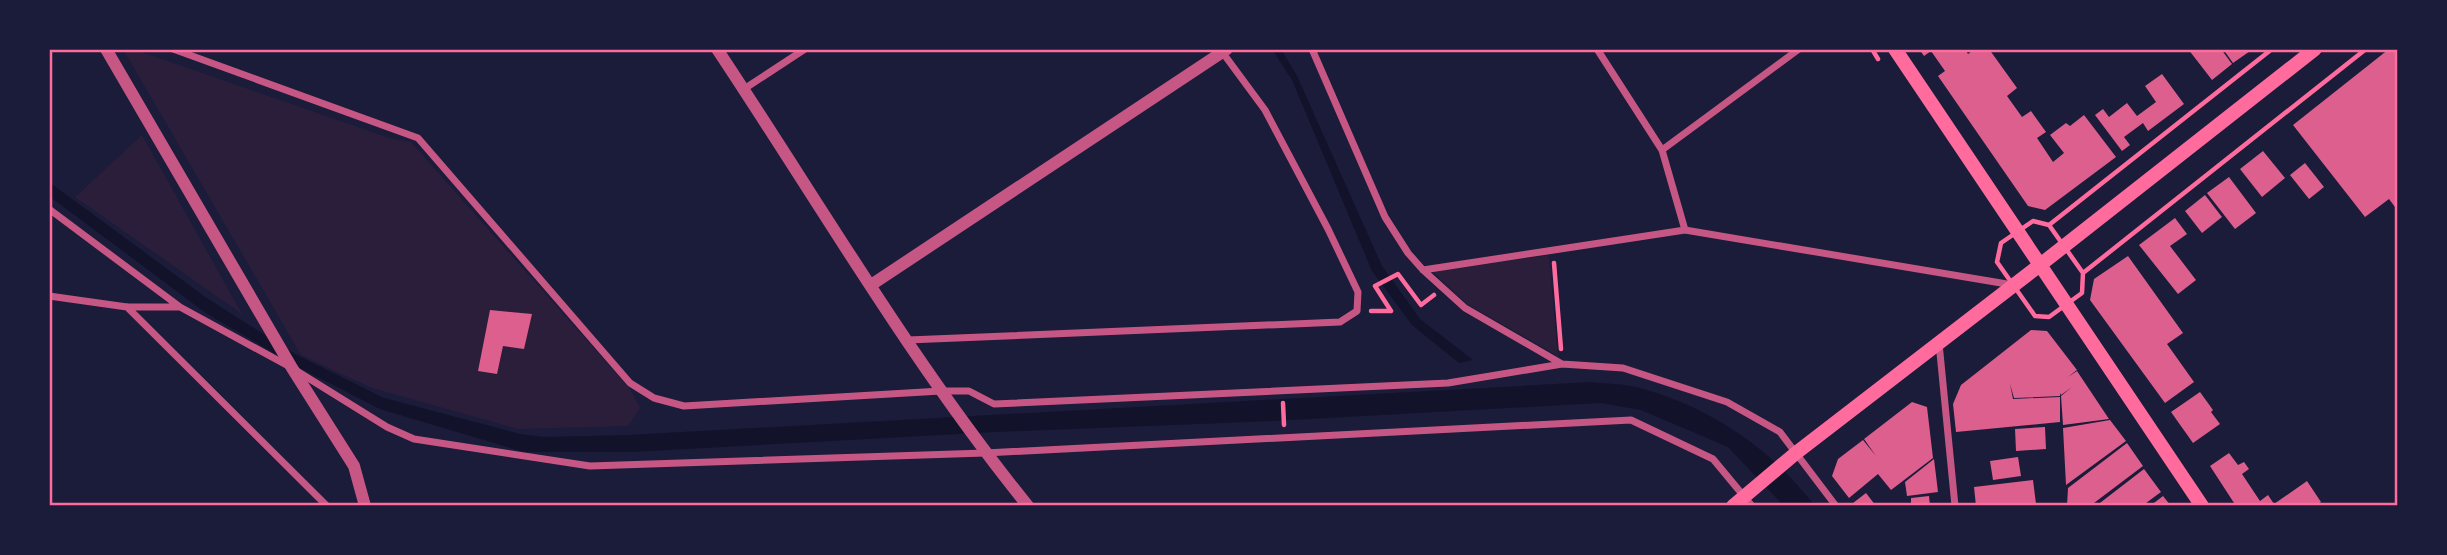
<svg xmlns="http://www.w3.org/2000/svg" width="2447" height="555" font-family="Helvetica,sans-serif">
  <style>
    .green { fill: #2a1e3b }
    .water { fill: #12122b }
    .building { fill: #dd5f8e }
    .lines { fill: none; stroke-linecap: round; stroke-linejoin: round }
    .path { stroke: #ff6b9d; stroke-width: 4.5 }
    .minor { stroke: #c65784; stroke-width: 7 }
    .tertiary { stroke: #c65784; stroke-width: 12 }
    .secondary { stroke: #ff6b9d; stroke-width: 14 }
    .neatline { fill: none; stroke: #ff6b9d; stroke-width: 2.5 }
  </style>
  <rect width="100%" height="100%" fill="#1b1b3a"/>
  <path class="green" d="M 123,49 L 133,49 L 389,138 L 411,142 L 630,389 L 640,408 L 628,426 L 518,429 L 372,388 L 301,355 Z
    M 142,135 L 242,314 L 75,197 Z
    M 1549,255 L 1558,356 L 1467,304 L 1433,272 Z"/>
  <path class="water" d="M 1278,49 L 1281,49 L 1297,76 L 1382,266 L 1420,319 L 1473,360 L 1459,363 L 1412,325 L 1372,271 L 1292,80 L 1274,52 Z
    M 49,182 L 208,299 L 295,354 L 384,398 L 520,434 L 544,437 L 629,435 L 1592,382 C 1608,384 1625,384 1640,388 C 1712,408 1770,448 1815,506 L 1784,506 L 1728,447 L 1641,410 L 1601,403 L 1272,421 L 995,432 L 632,452 L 524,452 L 380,409 L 296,366 L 206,313 L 49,196 Z"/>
  <path class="building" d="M 1919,49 L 1965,49 L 1968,54 L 1975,49 L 1989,49 L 2017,88 L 2007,96 L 2022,117 L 2031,111 L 2046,132 L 2037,138 L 2053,162 L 2064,153 L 2050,135 L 2066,123 L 2070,126 L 2084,115 L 2116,157 L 2045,210 L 2028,206 L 1938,76 L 1945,71 L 1931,51 L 1924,56 Z
    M 2188,49 L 2221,49 L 2232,64 L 2212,80 Z
    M 2223,49 L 2253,49 L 2233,63 Z
    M 2389,49 L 2398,49 L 2398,211 L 2389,199 L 2365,217 L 2293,125 Z
    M 2162,74 L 2184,104 L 2148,131 L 2143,123 L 2124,137 L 2130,145 L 2122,151 L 2095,115 L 2103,109 L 2109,117 L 2127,103 L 2137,116 L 2156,102 L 2145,86 Z
    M 2263,151 L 2285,178 L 2262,197 L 2240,169 Z
    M 2305,163 L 2324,187 L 2309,199 L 2290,175 Z
    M 2229,177 L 2256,213 L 2235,229 L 2207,193 Z
    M 2205,195 L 2222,217 L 2202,233 L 2185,211 Z
    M 2175,218 L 2187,234 L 2170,246 L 2196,280 L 2178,294 L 2139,245 Z
    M 2128,256 L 2183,333 L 2167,344 L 2194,382 L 2165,403 L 2090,300 L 2094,279 Z
    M 490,310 L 532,314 L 524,349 L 503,346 L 497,374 L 478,371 Z
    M 2031,330 L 2047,331 L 2077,370 L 2068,377 L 2077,371 L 2109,419 L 2063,425 L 2061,396 L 2072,387 L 2061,395 L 2060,393 L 2060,396 L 2014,398 L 2010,384 L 2013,399 L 2060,397 L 2060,422 L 1956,432 L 1953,404 L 1961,385 Z
    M 2200,392 L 2213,410 L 2211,412 L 2220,424 L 2193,443 L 2171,412 Z
    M 1912,402 L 1927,407 L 1933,458 L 1891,490 L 1878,474 L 1849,498 L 1832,476 L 1838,459 L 1863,440 L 1876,456 L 1864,439 Z
    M 2110,420 L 2126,441 L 2066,485 L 2063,428 Z
    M 2045,427 L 2046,449 L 2016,451 L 2015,429 Z
    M 2127,443 L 2143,466 L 2090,506 L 2067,506 L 2068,488 Z
    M 2229,453 L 2238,465 L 2244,462 L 2249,469 L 2242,474 L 2260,501 L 2268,495 L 2274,504 L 2307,481 L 2321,502 L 2315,506 L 2236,506 L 2210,466 Z
    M 2018,457 L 2021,476 L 1993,480 L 1990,461 Z
    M 1934,459 L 1938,492 L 1907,496 L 1905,482 Z
    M 2144,469 L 2161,492 L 2142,506 L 2096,506 Z
    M 2033,480 L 2036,504 L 1976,506 L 1974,487 Z
    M 1866,493 L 1876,506 L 1855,506 L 1853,503 Z
    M 1929,496 L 1930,506 L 1911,506 L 1911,498 Z
    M 2163,496 L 2171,506 L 2150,506 Z"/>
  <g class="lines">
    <path class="path" d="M 1872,49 L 1878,59
      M 2033,221 L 2049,225 L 2083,273 L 2082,293 L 2049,317 L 2035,316 L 1997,262 L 2001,243 Z
      M 2049,225 L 2272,49
      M 1554,263 L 1561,349
      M 2083,273 L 2366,49
      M 1371,311 L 1390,311
      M 1391,311 L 1375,286 L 1398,274 L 1421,305 L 1434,295
      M 1283,403 L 1284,425"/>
    <path class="minor" d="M 173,49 L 418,138 L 630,383 L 654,398 L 684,406 L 941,391 L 969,391 L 994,404 L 1448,383 L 1562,364
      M 1312,49 L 1385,217 L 1408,253 L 1423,270 L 1465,308 L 1562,364 L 1623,368 L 1727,402 L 1780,432 L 1836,506
      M 1597,49 L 1662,150 L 1685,230
      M 744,89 L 805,49
      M 1662,150 L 1799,49
      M 49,209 L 180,307 L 292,368 L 387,427 L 414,439 L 590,466 L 985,453 L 1631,420 L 1713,459 L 1752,506
      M 1423,270 L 1685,230 L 2013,285
      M 49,296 L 127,307 L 179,307
      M 127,307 L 327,506
      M 908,340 L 1340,322 L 1357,311 L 1358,292 L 1328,229 L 1265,110 L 1220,49
      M 1939,343 L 1955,506"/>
    <path class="tertiary" d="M 106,49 L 292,368 L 354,466 L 365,506
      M 717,49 C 819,202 912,363 1028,506
      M 871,285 L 1227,49"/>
    <path class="secondary" d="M 1895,49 L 2202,506
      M 1733,506 L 1796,453 L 2040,265 L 2315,49"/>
  </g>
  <rect width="2447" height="555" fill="none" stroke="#1b1b3a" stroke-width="102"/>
  <rect x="51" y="51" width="2345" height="453" class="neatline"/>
</svg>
